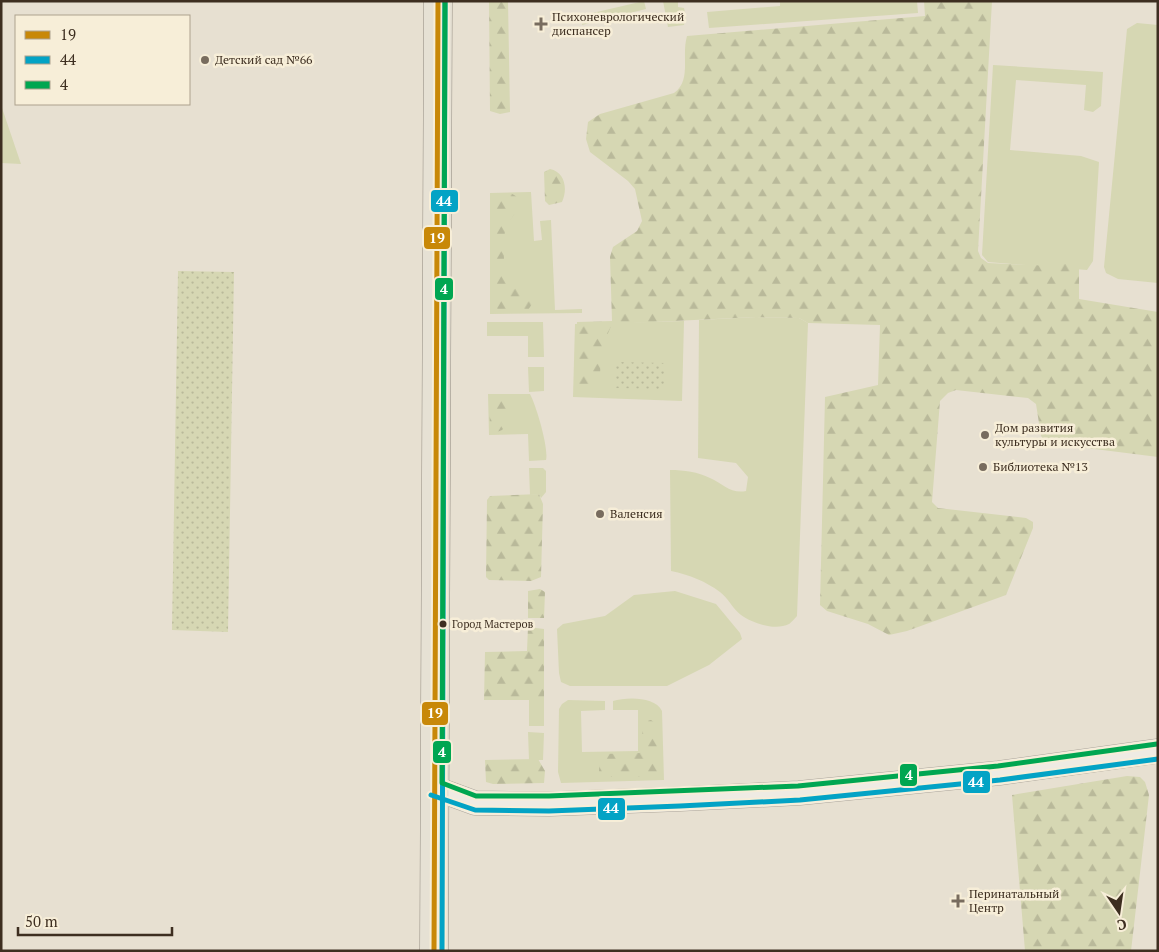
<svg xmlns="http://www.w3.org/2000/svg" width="1159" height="952" font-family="'PT Serif',serif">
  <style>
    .green { fill: #d6d7b3 }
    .forest { fill: url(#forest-firs) }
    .park { fill: url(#park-dots) }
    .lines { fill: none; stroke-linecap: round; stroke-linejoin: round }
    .minor-casing { stroke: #ada599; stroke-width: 25 }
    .primary-casing { stroke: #928b80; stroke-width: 29 }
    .minor { stroke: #efebe3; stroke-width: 24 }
    .primary { stroke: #e6e1d4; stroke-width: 28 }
    .bus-1-casing { stroke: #f7eed8; stroke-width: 9 }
    .bus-2-casing { stroke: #f7eed8; stroke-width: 9 }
    .bus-3-casing { stroke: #f7eed8; stroke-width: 9 }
    .bus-1 { stroke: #c88808; stroke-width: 5 }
    .bus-2 { stroke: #03a3c5; stroke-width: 5 }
    .bus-3 { stroke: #00a651; stroke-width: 5 }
    .poi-dot { fill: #786c5e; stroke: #f7eed8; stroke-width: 2 }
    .bus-dot { fill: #3d2e20; stroke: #f7eed8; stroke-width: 2 }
    .labels { text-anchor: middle; stroke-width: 5; stroke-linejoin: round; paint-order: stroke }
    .bus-label { font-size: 11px; fill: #3d2e20; stroke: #f7eed8; text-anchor: start }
    .poi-label { font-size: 12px; fill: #3d2e20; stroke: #f7eed8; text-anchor: start }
    .line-badge { stroke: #f7eed8; stroke-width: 2 }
    .badge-label { font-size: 14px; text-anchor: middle; font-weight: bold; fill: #fff }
  </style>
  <defs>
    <pattern id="forest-firs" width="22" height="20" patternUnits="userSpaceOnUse" patternTransform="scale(1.25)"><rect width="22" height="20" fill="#d6d7b3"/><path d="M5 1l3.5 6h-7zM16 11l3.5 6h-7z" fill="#b9b99a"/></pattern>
    <pattern id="park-dots" width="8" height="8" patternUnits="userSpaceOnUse" patternTransform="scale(1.25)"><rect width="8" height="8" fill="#d6d7b3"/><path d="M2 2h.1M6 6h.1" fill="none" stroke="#b9b99a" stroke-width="1.8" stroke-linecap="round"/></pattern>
  </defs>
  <rect width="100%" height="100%" fill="#e7e0d1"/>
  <path class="green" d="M 644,1 L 646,9 L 582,25 L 584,15 Z
    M 663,1 L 678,1 L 678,7 L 684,8 L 686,17 L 684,25 L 668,27 Z
    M 780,1 L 917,1 L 918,13 L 709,28 L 707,12 L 780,6 Z
    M 1137,23 L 1158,25 L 1158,283 L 1118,279 L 1106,273 L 1104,267 L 1127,29 Z
    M 993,65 L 1103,72 L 1101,106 L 1093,112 L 1084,110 L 1086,85 L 1016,80 L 1010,150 L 1081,156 L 1099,162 L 1093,261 L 1087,270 L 988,262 L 982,255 Z
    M 1,105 L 21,164 L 1,163 Z
    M 531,192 L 534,241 L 542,240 L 540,221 L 551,220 L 555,310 L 582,309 L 582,313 L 490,314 L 490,193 Z
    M 756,317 L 799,318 L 808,323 L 797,616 C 795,618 791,623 789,624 C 775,631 752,623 741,615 C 733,609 728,598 720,592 C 705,581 690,575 671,571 L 670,470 C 684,470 698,472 710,478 C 723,484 731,494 746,491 L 748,477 L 736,463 L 698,458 L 699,320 Z
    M 684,321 L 682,401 L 573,397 L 575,324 Z
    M 487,322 L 543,322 L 544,357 L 528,357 L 528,336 L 487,336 Z
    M 528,367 L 544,367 L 544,391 L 529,392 Z
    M 488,394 L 530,394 C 536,405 549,448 546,460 L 529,461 L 528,434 L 489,435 Z
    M 529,468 L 543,468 L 546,471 L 546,492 L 541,498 L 539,494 L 530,495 Z
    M 675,591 L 716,604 L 740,633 L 742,639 L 709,665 L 667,686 L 570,686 L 561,682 L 559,673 L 557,629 L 563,624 L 605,616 L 634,595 Z
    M 529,700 L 544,700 L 544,726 L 529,726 Z
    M 568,700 L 605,701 L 605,710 L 581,711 L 582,752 L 638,751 L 638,710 L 613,710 L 613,701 C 626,697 655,696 662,711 L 664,780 L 561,783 L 558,772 L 559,709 L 562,704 Z
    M 528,732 L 544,733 L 543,760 L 529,760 Z"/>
  <path class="forest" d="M 489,1 L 508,1 L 510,112 L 500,114 L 490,111 Z
    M 924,1 L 992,1 L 978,251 L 981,258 L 988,263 L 1052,266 L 1081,260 L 1079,268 L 1079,299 L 1158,312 L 1158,457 L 1047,443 L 1041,436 L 1036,404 L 1028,398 L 956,390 L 948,393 L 940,401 L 932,502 L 938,508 L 1026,518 L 1033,522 L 1033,528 L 1006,595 L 907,631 L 889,635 L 868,624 L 827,611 L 820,605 L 825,397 L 878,385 L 880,325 L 808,323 L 799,318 L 756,317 L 612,324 L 602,347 L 600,373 L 594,389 L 582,394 L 577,392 L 575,384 L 577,322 L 612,321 L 610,257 L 613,247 L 637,231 L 642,221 L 635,189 L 628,181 L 590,152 L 586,139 L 588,122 L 600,114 L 674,93 C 692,80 681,56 687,36 L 925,16 Z
    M 550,169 C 565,172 568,189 562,202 L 549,205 L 545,201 L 544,172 Z
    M 510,193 C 532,201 506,220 505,231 C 504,245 501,274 512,284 C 521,293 528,287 532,304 L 528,310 L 498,310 L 494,302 L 492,201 L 496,194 Z
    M 499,395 L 502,395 C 511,406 512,437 491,431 L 490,428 L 489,400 Z
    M 539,494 L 543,504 L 541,577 L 531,581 L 489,580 L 486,577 L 487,500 L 490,496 Z
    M 540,589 L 545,592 L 544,618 L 528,618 L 528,591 Z
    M 528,627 L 544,629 L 544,700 L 484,700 L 485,652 L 527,651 Z
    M 651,720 L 660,727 L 659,773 L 651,777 L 602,777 L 599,771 L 600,757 L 602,754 L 640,753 C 644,742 639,730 646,721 Z
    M 538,759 L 545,771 L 544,783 L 493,784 L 486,782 L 485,760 Z
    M 1127,776 L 1140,777 L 1145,782 L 1149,795 L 1131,951 L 1025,951 L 1012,795 Z"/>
  <path class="park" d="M 178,271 L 234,272 L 228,632 L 172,630 Z
    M 616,362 L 665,363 L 664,389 L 615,388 Z"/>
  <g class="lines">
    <defs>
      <path id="minor" d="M 434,788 L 475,803 L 549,804 L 680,799 L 799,793 L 999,773 L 1158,751"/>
      <path id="primary" d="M 434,951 L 438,1"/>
    </defs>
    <use href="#minor" class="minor-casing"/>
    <use href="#primary" class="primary-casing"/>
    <use href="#minor" class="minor"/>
    <use href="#primary" class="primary"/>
    <defs>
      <path id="bus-1" d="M 434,951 L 438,1"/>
      <path id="bus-2" d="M 431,795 L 475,810 L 549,811 L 680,806 L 800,800 L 1000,780 L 1158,759
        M 442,951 L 445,1"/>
      <path id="bus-3" d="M 445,1 L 442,783 L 476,796 L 549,796 L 798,786 L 998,766 L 1157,744"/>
    </defs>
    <use href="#bus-1" class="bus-1-casing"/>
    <use href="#bus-2" class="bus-2-casing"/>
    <use href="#bus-3" class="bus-3-casing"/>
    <use href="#bus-1" class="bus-1"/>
    <use href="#bus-2" class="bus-2"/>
    <use href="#bus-3" class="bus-3"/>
  </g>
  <g class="poi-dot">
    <path d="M538.5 16.5h5v5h5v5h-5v5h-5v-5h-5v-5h5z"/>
    <circle cx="205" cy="60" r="5"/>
    <circle cx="985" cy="435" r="5"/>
    <circle cx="983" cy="467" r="5"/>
    <circle cx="600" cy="514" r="5"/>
    <path d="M955.5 893.5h5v5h5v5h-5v5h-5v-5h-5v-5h5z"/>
  </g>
  <circle class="bus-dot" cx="443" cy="624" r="4.5"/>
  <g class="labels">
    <g class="bus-label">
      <text x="452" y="628">Город Мастеров</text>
    </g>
    <g class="poi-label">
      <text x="552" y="21">Психоневрологический<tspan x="552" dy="14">диспансер</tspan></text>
      <text x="215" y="64">Детский сад №66</text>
      <text x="995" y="432">Дом развития<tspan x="995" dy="14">культуры и искусства</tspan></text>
      <text x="993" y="471">Библиотека №13</text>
      <text x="610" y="518">Валенсия</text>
      <text x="969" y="898">Перинатальный<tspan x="969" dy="14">Центр</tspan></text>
    </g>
  </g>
  <g class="line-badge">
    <rect x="430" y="189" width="29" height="24" rx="5" fill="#03a3c5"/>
    <rect x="423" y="226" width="28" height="24" rx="5" fill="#c88808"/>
    <rect x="434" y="277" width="20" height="24" rx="5" fill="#00a651"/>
    <rect x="421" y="701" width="28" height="25" rx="5" fill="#c88808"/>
    <rect x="432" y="740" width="20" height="24" rx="5" fill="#00a651"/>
    <rect x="899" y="763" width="19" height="24" rx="5" fill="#00a651"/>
    <rect x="962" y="770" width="29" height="24" rx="5" fill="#03a3c5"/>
    <rect x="597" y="797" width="29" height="24" rx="5" fill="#03a3c5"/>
  </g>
  <g class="badge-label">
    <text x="444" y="206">44</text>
    <text x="437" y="243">19</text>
    <text x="444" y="294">4</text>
    <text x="435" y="718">19</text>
    <text x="442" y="757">4</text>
    <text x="909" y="780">4</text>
    <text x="976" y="787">44</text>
    <text x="611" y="813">44</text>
  </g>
  <rect width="1159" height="952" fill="none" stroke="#3d2e20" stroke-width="5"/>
  <rect x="15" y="15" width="175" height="90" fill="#f7eed8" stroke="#ada18e"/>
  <rect x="25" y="31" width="25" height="8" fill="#c88808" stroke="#ada18e"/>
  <text x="60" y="40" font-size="15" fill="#3d2e20">19</text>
  <rect x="25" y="56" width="25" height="8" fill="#03a3c5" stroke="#ada18e"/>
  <text x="60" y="65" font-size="15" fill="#3d2e20">44</text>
  <rect x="25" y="81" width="25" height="8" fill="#00a651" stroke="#ada18e"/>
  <text x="60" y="90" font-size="15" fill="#3d2e20">4</text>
  <g transform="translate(1119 912) rotate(167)" stroke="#f7eed8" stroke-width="4" paint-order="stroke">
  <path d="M0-4L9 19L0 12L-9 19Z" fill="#3d2e20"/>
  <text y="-8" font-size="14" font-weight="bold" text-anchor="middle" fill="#3d2e20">С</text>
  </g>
  <path d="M18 927v8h154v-8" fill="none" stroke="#3d2e20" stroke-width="2.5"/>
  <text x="25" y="927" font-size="15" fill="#3d2e20" stroke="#f7eed8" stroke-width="4" paint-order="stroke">50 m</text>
</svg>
